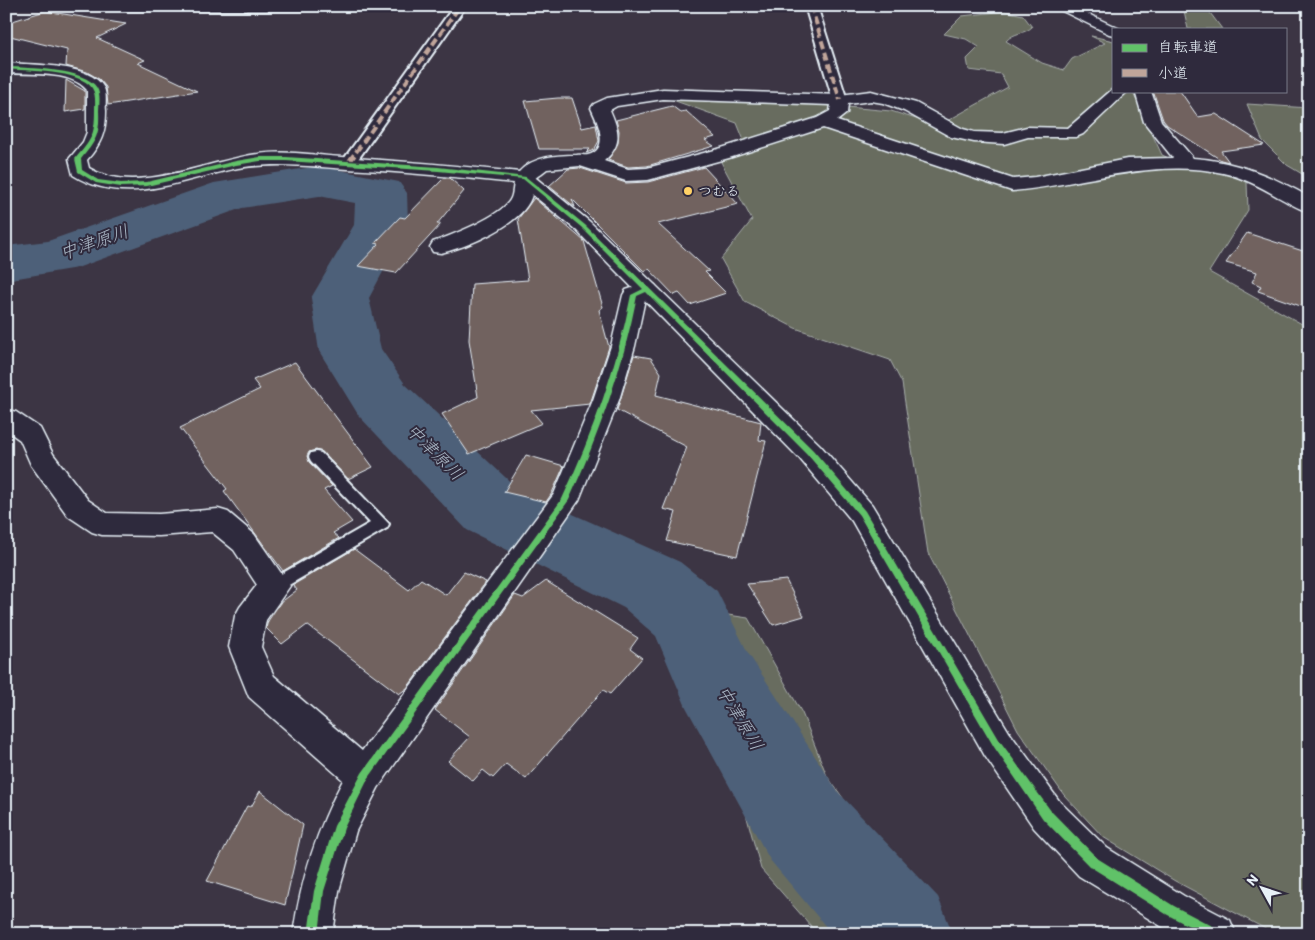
<svg xmlns="http://www.w3.org/2000/svg" width="1315" height="940" font-family="Itim,'Klee One',sans-serif">
  <style>
    .green { fill: #676c5e; stroke: #a8aeab }
    .lines { fill: none; stroke-linecap: round; stroke-linejoin: round }
    .river { fill: #4e6179; fill-rule: evenodd }
    .building { fill: #71625f; stroke: #e8f1f8 }
    .service-casing { stroke: #e8f1f8; stroke-width: 4 }
    .pedestrian-casing { stroke: #e8f1f8; stroke-width: 4 }
    .minor-casing { stroke: #e8f1f8; stroke-width: 3 }
    .tertiary-casing { stroke: #e8f1f8; stroke-width: 3 }
    .service { fill: #2f2a3d; fill-rule: evenodd }
    .pedestrian { fill: #2f2a3d; fill-rule: evenodd }
    .minor { fill: #2f2a3d; fill-rule: evenodd }
    .tertiary { fill: #2f2a3d; fill-rule: evenodd }
    .quiet-far1 { stroke: #c0a59a; stroke-width: 4; stroke-dasharray: 8 4; stroke-linecap: butt }
    .quiet { stroke: #c0a59a; stroke-width: 5; stroke-dasharray: 9 5; stroke-linecap: butt }
    .cycleway-casing { stroke: #2f2a3d; stroke-width: 3 }
    .cycleway { fill: #61c268; fill-rule: evenodd }
    .poi-dot { fill: #ffd166; stroke: #2f2a3d; stroke-width: 2 }
    .labels { text-anchor: middle; stroke-width: 4; stroke-linejoin: round; paint-order: stroke }
    .far-poi-label { font-size: 14px; fill: #e8f1f8; stroke: #2f2a3d; text-anchor: start }
    .water-label { font-size: 18px; font-style: italic; fill: #aab7c5; stroke: #2f2a3d }
  </style>
  <rect width="100%" height="100%" fill="#3c3544"/>
  <filter id="ink" filterUnits="userSpaceOnUse"><feTurbulence type="fractalNoise" baseFrequency=".02" numOctaves="2"/><feDisplacementMap in="SourceGraphic" scale="10" xChannelSelector="R" yChannelSelector="G"/><feConvolveMatrix kernelMatrix="1 2 1 2 8 2 1 2 1" color-interpolation-filters="sRGB"/></filter>
  <g filter="url(#ink)">
    <path class="green" d="M 1183,6 L 1205,6 L 1222,29 L 1188,29 Z
      M 1005,11 L 1023,15 L 1032,27 C 1025,34 1014,32 1006,41 L 1042,63 L 1064,70 L 1072,59 L 1105,43 L 1091,36 L 1114,41 L 1114,91 L 1132,91 L 1162,155 L 1187,166 L 1226,171 L 1247,183 L 1248,210 L 1209,272 L 1309,328 L 1309,934 L 1275,934 L 1175,881 L 1103,837 L 1064,795 L 1018,730 L 928,553 L 902,383 L 890,360 L 795,328 L 745,302 L 721,259 L 752,220 L 721,162 L 743,138 L 737,123 L 667,98 L 780,101 L 891,111 L 938,126 L 1008,87 L 1001,74 L 969,70 L 967,59 L 979,47 L 966,39 L 944,34 L 962,16 Z
      M 1247,104 L 1309,108 L 1309,178 L 1287,165 L 1262,140 Z
      M 715,613 L 748,618 L 802,713 L 827,776 L 942,934 L 818,934 L 761,869 L 728,748 L 695,693 Z"/>
    <g class="lines">
      <path class="river" d="M 319,166 L 399,182 L 407,193 L 408,225 L 369,298 L 381,349 L 405,384 L 519,490 L 680,562 L 717,591 L 748,653 L 838,792 L 938,897 L 953,934 L 832,934 L 770,860 L 686,707 L 656,636 L 624,608 L 467,530 L 359,416 L 319,351 L 311,298 L 354,225 L 355,203 L 319,196 L 242,208 L 77,268 L 6,280 L 6,246 L 48,241 L 214,183 Z"/>
    </g>
    <path class="building" d="M 45,11 L 126,24 L 97,38 L 145,60 L 138,63 L 197,91 L 108,105 L 106,87 L 99,79 L 87,72 L 66,66 L 67,50 L 6,35 L 6,23 Z
      M 66,80 L 85,91 L 85,109 L 65,112 Z
      M 1153,91 L 1180,91 L 1198,117 L 1216,114 L 1264,145 L 1221,151 L 1229,162 L 1221,160 L 1167,125 L 1163,120 Z
      M 558,98 L 572,98 L 582,128 L 596,125 L 599,141 L 594,150 L 586,153 L 590,149 L 539,149 L 525,101 Z
      M 672,106 L 680,112 L 686,111 L 715,137 L 705,140 L 714,146 L 647,166 L 628,167 L 608,160 L 618,143 L 619,131 L 616,120 Z
      M 704,167 L 738,204 L 658,224 L 709,271 L 705,272 L 726,293 L 690,305 L 679,293 L 674,295 L 649,269 L 644,271 L 572,199 L 575,207 L 549,186 L 568,169 L 580,168 L 626,183 L 648,182 Z
      M 444,178 L 450,178 L 464,191 L 437,224 L 441,224 L 396,273 L 358,266 L 379,244 L 375,243 L 400,217 L 405,218 Z
      M 534,198 L 584,241 L 603,307 L 599,310 L 609,347 L 590,404 L 531,410 L 542,423 L 469,454 L 442,414 L 478,397 L 469,340 L 472,284 L 528,280 L 518,219 Z
      M 1247,233 L 1309,253 L 1309,309 L 1258,291 L 1261,286 L 1252,282 L 1257,272 L 1226,263 Z
      M 634,355 L 651,358 L 661,373 L 656,395 L 761,422 L 759,440 L 766,441 L 737,556 L 667,541 L 676,512 L 663,509 L 687,447 L 617,410 Z
      M 295,362 L 373,467 L 348,479 L 322,452 L 316,450 L 309,452 L 307,456 L 309,462 L 332,486 L 324,490 L 352,522 L 333,533 L 339,538 L 283,571 L 224,491 L 227,489 L 180,428 L 260,389 L 253,380 Z
      M 526,455 L 564,466 L 552,493 L 546,502 L 504,492 Z
      M 354,549 L 409,590 L 421,579 L 446,595 L 464,572 L 486,582 L 407,688 L 399,694 L 307,625 L 282,644 L 266,628 L 268,621 L 280,603 L 297,590 L 293,585 Z
      M 786,580 L 804,616 L 773,625 L 747,584 Z
      M 546,581 L 638,638 L 630,649 L 642,658 L 610,694 L 603,690 L 526,779 L 506,764 L 493,778 L 483,770 L 473,781 L 448,761 L 470,737 L 435,710 L 515,595 L 523,598 Z
      M 260,791 L 303,825 L 285,905 L 207,881 L 247,806 L 251,807 Z"/>
    <g class="lines">
      <defs>
        <path id="service" d="M 316,452 L 321,453 L 389,524 L 387,528 L 275,593 L 269,591 L 267,586 L 269,581 L 370,523 L 311,461 L 309,457 L 311,453 Z"/>
        <path id="pedestrian" d="M 122,6 L 432,6 L 426,10 L 128,10 Z
          M 454,6 L 466,6 L 354,165 L 344,165 L 341,162 L 344,159 Z
          M 805,6 L 817,6 L 847,100 L 845,103 L 840,104 L 833,100 Z"/>
        <path id="minor" d="M 1052,6 L 1071,6 L 1120,29 L 1114,29 L 1114,35 L 1109,34 Z
          M 6,63 C 31,65 91,63 104,88 C 107,95 105,104 106,111 C 106,132 101,144 87,160 L 89,168 C 135,197 208,160 258,154 C 285,150 314,155 342,157 C 401,161 460,166 519,172 C 533,156 558,155 577,155 C 580,154 585,156 588,155 C 611,149 597,121 591,108 L 594,104 L 607,98 L 663,89 L 840,95 L 871,91 L 916,103 L 963,129 L 974,132 L 1003,133 L 1027,127 L 1068,128 L 1114,88 L 1114,91 L 1128,91 L 1083,134 L 1076,137 L 1028,137 L 1004,144 L 974,142 L 951,137 L 904,111 L 883,103 L 871,101 L 848,104 L 847,113 L 837,121 L 1013,179 L 1035,177 L 1127,159 L 1173,158 L 1144,122 L 1135,91 L 1151,91 L 1161,121 L 1193,158 C 1236,161 1272,176 1309,197 L 1309,212 C 1298,209 1288,202 1278,197 C 1261,187 1242,177 1223,173 C 1151,158 1082,185 1012,191 L 823,128 L 729,158 L 648,180 L 626,181 L 580,166 L 547,169 L 534,179 C 533,185 533,193 531,198 C 521,225 467,247 441,253 L 433,252 L 430,247 L 433,242 C 452,235 503,216 511,198 C 513,194 513,187 514,183 C 458,177 403,172 347,169 C 311,166 274,162 238,168 C 183,179 126,208 73,175 L 69,159 L 83,142 L 87,132 L 87,90 C 70,70 30,75 6,73 ZM 663,99 L 831,105 L 830,111 L 817,118 L 715,150 L 647,168 L 628,169 L 604,161 C 623,145 619,130 610,110 L 617,106 Z
          M 647,283 L 655,285 L 658,290 L 655,295 L 645,299 L 635,346 L 619,400 L 579,500 L 378,788 L 356,831 L 339,891 L 333,934 L 293,934 C 301,879 317,829 343,780 L 249,697 L 229,647 L 235,616 L 240,607 L 257,585 L 234,550 L 212,532 L 159,536 L 102,535 L 92,532 L 68,516 L 31,465 L 20,440 L 6,430 L 6,409 L 16,412 L 40,428 L 53,454 L 88,500 L 107,513 L 159,514 L 218,509 L 228,512 L 254,534 L 290,586 L 266,620 L 261,647 L 274,676 L 362,751 L 554,494 L 593,400 L 611,346 L 623,295 L 626,290 Z"/>
        <path id="tertiary" d="M 524,172 L 531,174 L 590,222 L 820,445 L 872,505 L 1009,732 L 1060,802 L 1107,848 L 1184,896 L 1230,920 L 1236,934 L 1174,934 L 1079,876 L 1034,828 L 985,756 L 852,521 L 800,459 L 576,230 L 517,182 L 514,178 L 517,174 Z"/>
      </defs>
      <use href="#service" class="service-casing"/>
      <use href="#pedestrian" class="pedestrian-casing"/>
      <use href="#minor" class="minor-casing"/>
      <use href="#tertiary" class="tertiary-casing"/>
      <use href="#service" class="service"/>
      <use href="#pedestrian" class="pedestrian"/>
      <use href="#minor" class="minor"/>
      <use href="#tertiary" class="tertiary"/>
      <path class="quiet-far1" d="M 128,6 L 426,6
        M 811,6 L 840,100
        M 356,152 L 460,6"/>
      <path class="quiet" d="M 349,162 L 357,151"/>
      <defs>
        <path id="cycleway" d="M 6,67 C 28,68 86,68 97,88 C 101,95 99,104 99,111 C 100,135 96,141 81,159 L 82,170 L 98,180 L 121,183 L 147,182 L 236,161 L 260,157 L 286,157 L 438,167 L 526,177 L 585,225 L 813,450 L 865,511 L 1000,741 L 1051,811 L 1097,858 L 1174,906 L 1220,930 L 1221,934 L 1204,934 L 1166,914 L 1089,866 L 1043,819 L 994,747 L 859,515 L 807,454 L 646,292 L 637,296 C 623,367 599,435 569,500 L 368,779 L 344,828 L 324,891 L 319,934 L 308,934 L 314,891 L 334,826 L 362,773 L 562,499 C 593,433 617,366 631,295 L 643,289 L 581,227 L 523,179 L 438,171 L 286,161 L 260,161 L 236,165 L 147,186 L 121,187 L 96,183 L 78,172 L 75,159 C 91,140 95,136 95,110 C 95,103 96,94 92,88 C 80,70 27,71 6,69 Z"/>
      </defs>
      <use href="#cycleway" class="cycleway-casing"/>
      <use href="#cycleway" class="cycleway"/>
    </g>
  </g>
  <circle class="poi-dot" cx="688" cy="191" r="5"/>
  <g class="labels">
    <g class="far-poi-label">
      <text x="698" y="196">つむる</text>
    </g>
    <g class="water-label">
      <text transform="translate(94 242) rotate(-19)" y="6">中津原川</text>
      <text transform="translate(435 452) rotate(45)" y="6">中津原川</text>
      <text transform="translate(740 718) rotate(59)" y="6">中津原川</text>
    </g>
  </g>
  <rect width="1315" height="940" fill="none" stroke="#2f2a3d" stroke-width="25"/>
  <rect x="12" y="12" width="1290" height="915" fill="none" stroke="#e8f1f8" stroke-width="2" filter="url(#ink)"/>
  <rect x="1112" y="28" width="175" height="65" fill="#2f2a3d" stroke="#797a88"/>
  <rect x="1122" y="44" width="25" height="8" fill="#61c268" stroke="#797a88"/>
  <text x="1158" y="52" font-size="15" fill="#e8f1f8">自転車道</text>
  <rect x="1122" y="69" width="25" height="8" fill="#c0a59a" stroke="#797a88"/>
  <text x="1158" y="78" font-size="15" fill="#e8f1f8">小道</text>
  <g transform="translate(1262 888) rotate(310)" stroke="#2f2a3d" stroke-width="4" paint-order="stroke">
  <path d="M0-4L9 19L0 12L-9 19Z" fill="#e8f1f8"/>
  <text y="-8" font-size="14" font-weight="bold" text-anchor="middle" fill="#e8f1f8">N</text>
  </g>
</svg>
